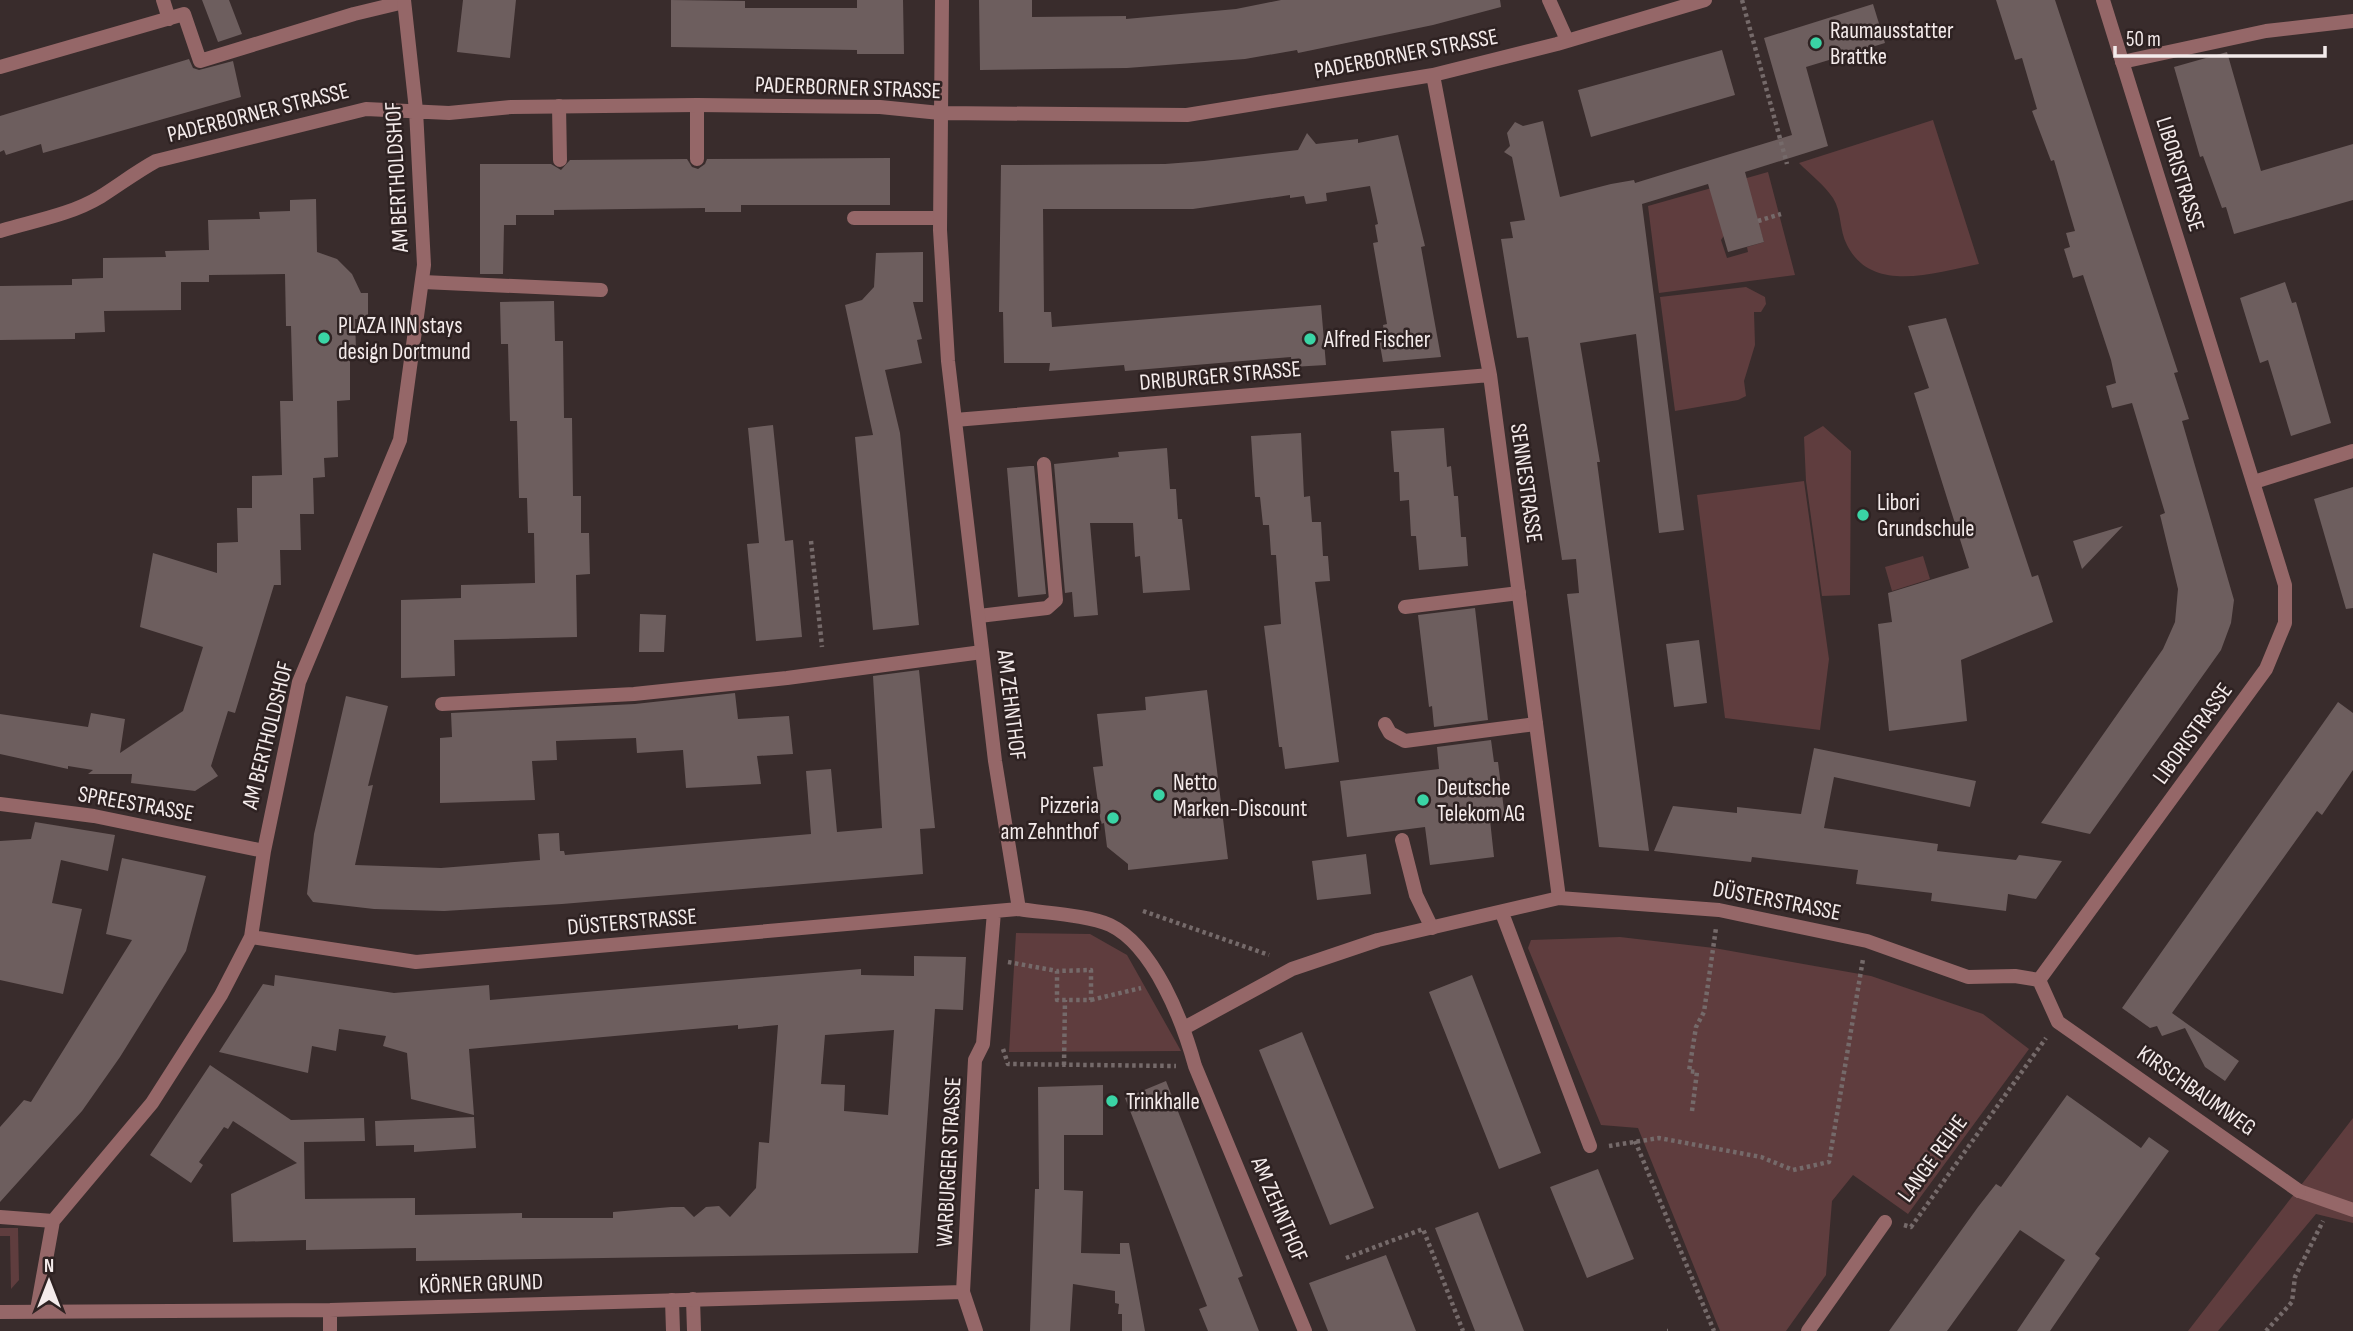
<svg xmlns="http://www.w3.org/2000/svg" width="2353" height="1331" font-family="'Sofia Sans Condensed',sans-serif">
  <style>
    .green { fill: #5f3d3e; fill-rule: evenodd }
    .building { fill: #6d5e5e; fill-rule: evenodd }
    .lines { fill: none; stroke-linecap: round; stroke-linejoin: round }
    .path { stroke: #756a6a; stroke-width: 4.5; stroke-dasharray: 3.5 3.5; stroke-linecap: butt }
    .lane { stroke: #956768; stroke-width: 14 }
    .street { stroke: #956768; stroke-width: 14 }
    .poi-dot { fill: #3ad4a5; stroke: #2e2222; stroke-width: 2.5 }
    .labels { text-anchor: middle; stroke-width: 5; stroke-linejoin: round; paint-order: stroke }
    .poi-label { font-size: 23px; fill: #f4ebeb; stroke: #2e2222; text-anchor: start }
    .street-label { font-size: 23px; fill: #f4ebeb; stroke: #2e2222 }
  </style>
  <rect width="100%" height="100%" fill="#392c2c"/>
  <path class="green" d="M 1933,120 L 1979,264 C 1936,272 1872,295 1847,245 C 1839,230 1842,212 1833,198 C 1824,185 1810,174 1799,163 Z
    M 1768,172 L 1795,275 L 1659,293 L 1648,206 ZM 1750,197 L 1764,242 L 1747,247 L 1748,252 L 1727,258 L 1721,240 Z
    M 1746,287 L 1765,297 L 1766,304 L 1761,312 L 1754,312 L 1755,345 L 1744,381 L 1746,396 L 1738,400 L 1675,411 L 1660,297 Z
    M 1823,426 L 1851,451 L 1850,595 L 1822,596 L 1806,481 L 1804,437 Z
    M 1804,481 L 1829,659 L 1820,730 L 1725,718 L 1697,495 Z
    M 1923,556 L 1930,579 L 1892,591 L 1885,567 Z
    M 1016,933 L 1090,934 L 1127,955 L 1181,1051 L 1009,1052 Z
    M 1620,937 L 1714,948 L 1871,976 L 1983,1014 L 2029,1049 L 1908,1214 L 1853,1175 L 1832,1201 L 1826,1275 L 1786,1331 L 1720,1331 L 1638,1128 L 1601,1125 L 1528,948 L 1531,940 Z
    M 2353,1118 L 2353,1223 L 2316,1214 L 2218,1331 L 2188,1331 Z
    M 0,1228 L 18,1228 L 19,1280 L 11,1289 L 10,1236 L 0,1236 Z"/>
  <path class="building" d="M 202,0 L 229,0 L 242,34 L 218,42 Z
    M 463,0 L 516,0 L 510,58 L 457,52 Z
    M 671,0 L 745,1 L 745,8 L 857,8 L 857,0 L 903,0 L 904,54 L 857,54 L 857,50 L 671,47 Z
    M 979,0 L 1032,0 L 1032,17 L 1126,16 L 1126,19 L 1236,9 L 1281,0 L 1500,0 L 1501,7 L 1433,25 L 1298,53 L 1297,50 L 1245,59 L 1127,68 L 980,70 Z
    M 1996,0 L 2055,0 L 2178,372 L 2174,373 L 2189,419 L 2182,421 L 2234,600 L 2231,623 L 2221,650 L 2090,834 L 2041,823 L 2163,649 L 2175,622 L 2178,589 L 2161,519 L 2160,515 L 2165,513 L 2132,403 L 2112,408 L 2106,386 L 2116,383 L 2111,360 L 2083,275 L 2073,278 L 2064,249 L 2070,247 L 2066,233 L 2075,231 L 2054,160 L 2051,161 L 2032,111 L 2037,109 L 2022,58 L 2015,60 Z
    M 1873,4 L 1885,43 L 1806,67 L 1828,146 L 1745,172 L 1764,242 L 1728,252 L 1708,184 L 1642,204 L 1684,530 L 1659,533 L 1636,334 L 1580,343 L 1600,462 L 1597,462 L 1649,851 L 1599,847 L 1567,594 L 1579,593 L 1576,559 L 1562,560 L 1528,337 L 1517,338 L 1501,239 L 1513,238 L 1510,222 L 1525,220 L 1512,157 L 1504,152 L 1510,146 L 1507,133 L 1515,122 L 1523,126 L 1543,121 L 1560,197 L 1611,184 L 1634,180 L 1635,183 L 1792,135 L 1764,38 Z
    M 1722,50 L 1735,95 L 1591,137 L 1578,90 Z
    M 2227,52 L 2261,171 L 2353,144 L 2353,200 L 2234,234 L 2226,207 L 2222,208 L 2203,156 L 2200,157 L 2174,67 Z
    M 189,59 L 193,68 L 199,70 L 233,61 L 241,97 L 43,153 L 41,144 L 6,155 L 4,150 L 0,152 L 0,116 Z
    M 1307,133 L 1316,144 L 1358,139 L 1358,143 L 1398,135 L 1425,246 L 1421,247 L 1441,357 L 1383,362 L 1379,339 L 1385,338 L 1383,325 L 1387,324 L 1373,243 L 1378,242 L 1375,225 L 1378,224 L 1370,186 L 1326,193 L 1327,201 L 1306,204 L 1304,196 L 1290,198 L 1290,195 L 1193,209 L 1043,209 L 1044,312 L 1051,312 L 1052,327 L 1321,305 L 1326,365 L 1292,367 L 1291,357 L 1125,371 L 1124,365 L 1049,371 L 1050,363 L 1004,363 L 1003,312 L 999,312 L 1001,165 L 1165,164 L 1204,161 L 1298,150 Z
    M 890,158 L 890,205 L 741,205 L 741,212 L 705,212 L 705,208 L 554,210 L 554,215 L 516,215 L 516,225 L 504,225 L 503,274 L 480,274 L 480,164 L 551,164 L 561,170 L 570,160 L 687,159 L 692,167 L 698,169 L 705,164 L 707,159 Z
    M 316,199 L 317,252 L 337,259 L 352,274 L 361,293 L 368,293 L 368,319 L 355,319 L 356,350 L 350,350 L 350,400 L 337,401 L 338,457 L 324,458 L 325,477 L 313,478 L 314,514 L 300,514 L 301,550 L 280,550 L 281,585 L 274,585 L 235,713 L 228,711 L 211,766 L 218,776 L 195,791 L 131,783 L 132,774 L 88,774 L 93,770 L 68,766 L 68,769 L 0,754 L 0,714 L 88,727 L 91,713 L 125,719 L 120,753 L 183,711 L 203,647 L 140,627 L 153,553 L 217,573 L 217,543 L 238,542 L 237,508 L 252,508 L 252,476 L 282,475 L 280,401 L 293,401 L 291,326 L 286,326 L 285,274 L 209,275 L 209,282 L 181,282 L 181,310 L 104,311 L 105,332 L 75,333 L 75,339 L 0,340 L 0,286 L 72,285 L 72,279 L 103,278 L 103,258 L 166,257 L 165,251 L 209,250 L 208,220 L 260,219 L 259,212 L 290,211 L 290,200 Z
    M 923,252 L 923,302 L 913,302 L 922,339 L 917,340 L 922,363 L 885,370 L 900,433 L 919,625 L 873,630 L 855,437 L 873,435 L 845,305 L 862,300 L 874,287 L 876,253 Z
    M 2285,282 L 2292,303 L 2296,302 L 2331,423 L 2291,436 L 2268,360 L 2260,363 L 2240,298 Z
    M 554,301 L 555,341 L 563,341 L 564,418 L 572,418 L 573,496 L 581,496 L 581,533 L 589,533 L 590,574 L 576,575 L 577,637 L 454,640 L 455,676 L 401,678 L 401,600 L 461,598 L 461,585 L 535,583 L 534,533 L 528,533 L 527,498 L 519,498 L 517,421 L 510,421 L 508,344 L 501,344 L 500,302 Z
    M 1946,318 L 2032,577 L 2038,575 L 2053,622 L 1961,660 L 1967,721 L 1889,731 L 1878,624 L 1892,622 L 1888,593 L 1969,568 L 1914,393 L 1929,388 L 1908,326 Z
    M 773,425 L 785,541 L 793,540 L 802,637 L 756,641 L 747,544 L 759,543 L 748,428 Z
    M 1444,428 L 1447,467 L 1451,466 L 1454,496 L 1458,496 L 1461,537 L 1466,537 L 1468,566 L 1419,570 L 1416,536 L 1411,536 L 1409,500 L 1400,501 L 1399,472 L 1394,472 L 1391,431 Z
    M 1301,433 L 1304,497 L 1310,496 L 1312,522 L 1321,522 L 1323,556 L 1328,556 L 1330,581 L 1315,582 L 1339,762 L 1285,769 L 1282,747 L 1279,747 L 1264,626 L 1281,624 L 1276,555 L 1271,555 L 1269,525 L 1263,525 L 1260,497 L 1255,497 L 1251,436 Z
    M 1167,448 L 1170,489 L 1176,489 L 1178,519 L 1182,519 L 1190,590 L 1143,593 L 1140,556 L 1135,557 L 1133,523 L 1090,523 L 1098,615 L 1074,617 L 1072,592 L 1065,593 L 1054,464 L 1119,457 L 1118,452 Z
    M 1030,466 L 1034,466 L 1046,594 L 1018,597 L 1007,468 Z
    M 2353,487 L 2353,608 L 2346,609 L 2314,499 Z
    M 2123,526 L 2082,569 L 2073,541 Z
    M 1475,608 L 1488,720 L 1434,727 L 1432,706 L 1429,707 L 1418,615 Z
    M 640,614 L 666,615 L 664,652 L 639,652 Z
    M 1699,640 L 1707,703 L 1674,707 L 1666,644 Z
    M 919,670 L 935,828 L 920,829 L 923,874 L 562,904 L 444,911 L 374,909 L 313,902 L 307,894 L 314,834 L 346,696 L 388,706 L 368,786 L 373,785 L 355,865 L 441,868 L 540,860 L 538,834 L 559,833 L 560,851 L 564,851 L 565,855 L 811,834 L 806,771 L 831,769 L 837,832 L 882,828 L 873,676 Z
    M 1207,690 L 1228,859 L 1128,870 L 1128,864 L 1107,847 L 1104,823 L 1101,824 L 1093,767 L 1103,766 L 1097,714 L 1146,710 L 1145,697 Z
    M 735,693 L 738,719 L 789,716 L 793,754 L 757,756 L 761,784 L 686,788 L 683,750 L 637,753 L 636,738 L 556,741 L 557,760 L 532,761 L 535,800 L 440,803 L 440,738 L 452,737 L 451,713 L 635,704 Z
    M 2338,702 L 2353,713 L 2353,770 L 2322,815 L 2317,811 L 2172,1013 L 2239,1061 L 2225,1081 L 2205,1067 L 2185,1028 L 2162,1036 L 2157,1026 L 2150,1028 L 2122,1008 Z
    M 1491,740 L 1494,762 L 1498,762 L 1505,818 L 1490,820 L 1494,857 L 1430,865 L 1425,827 L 1347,837 L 1340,781 L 1439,769 L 1437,747 Z
    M 1814,748 L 1976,781 L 1970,807 L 1834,777 L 1824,828 L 1938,844 L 1937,851 L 2016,860 L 2019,855 L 2062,861 L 2036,899 L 2008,894 L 2006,911 L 1931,901 L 1932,893 L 1856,884 L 1858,870 L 1752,857 L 1751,862 L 1654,851 L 1673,806 L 1737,813 L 1737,807 L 1801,814 Z
    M 35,822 L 115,835 L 108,871 L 61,860 L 52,903 L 82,909 L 63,994 L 0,980 L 0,841 L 31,839 Z
    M 1366,854 L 1371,894 L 1317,900 L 1312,861 Z
    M 122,858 L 206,876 L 186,951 L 120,1057 L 82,1111 L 0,1202 L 0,1127 L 24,1100 L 31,1102 L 132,940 L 106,934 Z
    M 914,956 L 966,957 L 963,1010 L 935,1009 L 918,1253 L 416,1261 L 416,1248 L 306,1250 L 306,1240 L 233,1242 L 231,1194 L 297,1163 L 233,1121 L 228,1129 L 224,1127 L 199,1162 L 203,1165 L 191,1183 L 150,1155 L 210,1065 L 291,1120 L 364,1118 L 365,1141 L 304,1142 L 305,1199 L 415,1198 L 415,1215 L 522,1213 L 522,1218 L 613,1218 L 613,1212 L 671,1207 L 684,1207 L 694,1217 L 706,1207 L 719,1206 L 730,1217 L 756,1188 L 759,1142 L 769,1143 L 778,1025 L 738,1029 L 738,1025 L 469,1049 L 474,1115 L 411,1099 L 407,1053 L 383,1046 L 386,1036 L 339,1029 L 336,1051 L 312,1046 L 308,1073 L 219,1052 L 263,984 L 274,986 L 275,975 L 394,993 L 489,985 L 490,1000 L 861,969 L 861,975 L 914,976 ZM 894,1030 L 888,1115 L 844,1111 L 845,1085 L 821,1084 L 825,1035 Z
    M 1472,975 L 1541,1153 L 1499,1169 L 1429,992 Z
    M 1302,1032 L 1374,1208 L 1330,1225 L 1259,1050 Z
    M 1166,1081 L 1243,1276 L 1238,1278 L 1259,1331 L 1208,1331 L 1199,1309 L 1207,1306 L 1125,1098 Z
    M 1103,1085 L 1103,1135 L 1064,1135 L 1064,1190 L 1083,1191 L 1081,1253 L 1120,1254 L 1120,1243 L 1129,1243 L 1145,1331 L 1122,1331 L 1122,1314 L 1118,1314 L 1119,1304 L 1115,1303 L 1115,1291 L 1073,1284 L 1070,1331 L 1030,1331 L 1035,1189 L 1039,1189 L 1038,1087 Z
    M 2067,1095 L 2141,1148 L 2149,1137 L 2169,1151 L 2095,1254 L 2100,1258 L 2050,1331 L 2017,1331 L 2065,1260 L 2020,1230 L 1947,1331 L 1889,1331 L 1978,1207 L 1996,1184 L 2001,1187 Z
    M 474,1117 L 476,1148 L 414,1152 L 414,1145 L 376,1146 L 375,1121 Z
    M 1598,1169 L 1634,1259 L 1587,1278 L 1550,1187 Z
    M 1478,1212 L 1501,1272 L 1524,1331 L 1475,1331 L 1435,1228 Z
    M 1386,1255 L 1416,1331 L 1328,1331 L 1309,1283 Z"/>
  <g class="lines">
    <path class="path" d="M 1742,0 L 1787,164
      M 1758,221 L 1781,214
      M 811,541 L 822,647
      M 1143,911 L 1269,955
      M 1008,962 L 1057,971 L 1057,1000 L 1091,1000 L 1091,970 L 1057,971
      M 1091,1000 L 1141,988
      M 1003,1049 L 1008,1064 L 1176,1066
      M 1064,1065 L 1065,1000
      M 1692,1111 L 1697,1072 L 1689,1071 L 1696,1027 L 1704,1012 L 1716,928
      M 1635,1141 L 1714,1331
      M 1609,1146 L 1659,1138 L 1761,1157 L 1793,1170 L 1829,1162 L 1863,959
      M 1904,1225 L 1911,1227 L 2046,1038
      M 1346,1258 L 1423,1229 L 1463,1331
      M 1667,1331 L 1668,1331
      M 2266,1331 L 2292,1302 L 2295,1277 L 2323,1221"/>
    <path class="lane" d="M 163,0 L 169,19
      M 2122,62 L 2266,31 L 2353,21
      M 0,67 L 184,14 L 200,61 L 354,14 L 404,2
      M 697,105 L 697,159
      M 559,106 L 560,160
      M 854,218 L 940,218
      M 423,282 L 601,290
      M 1405,607 L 1519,593
      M 979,616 L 1047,608 L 1056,600 L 1044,464
      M 442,704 L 634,694 L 787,678 L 982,652
      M 1385,724 L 1390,733 L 1405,741 L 1536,724
      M 1402,840 L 1416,895 L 1432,928
      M 2299,1191 L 2353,1210
      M 693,1299 L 694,1331
      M 672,1300 L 673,1331"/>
    <path class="street" d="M 942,0 L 940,230 L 948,361 L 995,761 L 1019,909
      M 1549,0 L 1567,40
      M 1433,75 L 1490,375 L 1559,898
      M 0,231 C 33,221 70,215 100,197 C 119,185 136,172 156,161 L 366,109 L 449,113 L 511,107 L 697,105 L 880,107 L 940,113 L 1187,115 L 1433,75 L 1557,44 L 1705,0
      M 955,420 L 1490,375
      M 2254,482 L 2353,451
      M 0,804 L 94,816 L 264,851
      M 1502,913 L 1590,1146
      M 251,937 L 416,962 L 1019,909 C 1044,913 1088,915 1110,925 C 1154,946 1183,1022 1195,1066 L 1305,1331
      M 2039,980 L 2266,669 L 2285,623 L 2285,585 L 2103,0
      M 2039,980 L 2058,1022 L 2299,1191
      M 1184,1028 L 1292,969 L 1378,940 L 1559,898 L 1719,910 L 1867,941 L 1968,977 L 2015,976 L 2039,980
      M 0,1217 L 53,1221
      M 37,1310 L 53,1221 L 152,1103 L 221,995 L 251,937 L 264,851 L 299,682 L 400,440 L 424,265 L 416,110 L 404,0
      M 330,1310 L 330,1331
      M 0,1312 L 330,1310 L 963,1292
      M 976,1331 L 963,1292 L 975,1060 L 983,1044 L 994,912
      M 1808,1331 L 1885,1222"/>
  </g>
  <g class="poi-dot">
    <circle cx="1816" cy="43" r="7"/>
    <circle cx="324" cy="338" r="7"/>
    <circle cx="1310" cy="339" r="7"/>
    <circle cx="1863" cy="515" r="7"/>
    <circle cx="1159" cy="795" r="7"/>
    <circle cx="1423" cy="800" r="7"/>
    <circle cx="1113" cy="818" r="7"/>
    <circle cx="1112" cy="1101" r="7"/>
  </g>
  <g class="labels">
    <g class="poi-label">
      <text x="1830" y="38">Raumausstatter<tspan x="1830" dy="26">Brattke</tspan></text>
      <text x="338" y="333">PLAZA INN stays<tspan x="338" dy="26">design Dortmund</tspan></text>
      <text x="1324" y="347">Alfred Fischer</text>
      <text x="1877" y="510">Libori<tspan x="1877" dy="26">Grundschule</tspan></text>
      <text x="1173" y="790">Netto<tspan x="1173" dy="26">Marken-Discount</tspan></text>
      <text x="1437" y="795">Deutsche<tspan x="1437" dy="26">Telekom AG</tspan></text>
      <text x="1099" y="813" text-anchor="end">Pizzeria<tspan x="1099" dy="26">am Zehnthof</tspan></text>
      <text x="1126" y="1109">Trinkhalle</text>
    </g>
    <g class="street-label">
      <text transform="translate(1406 53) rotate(-11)" y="8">PADERBORNER STRASSE</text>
      <text transform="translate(848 87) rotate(2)" y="8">PADERBORNER STRASSE</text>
      <text transform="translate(258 112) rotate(-14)" y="8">PADERBORNER STRASSE</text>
      <text transform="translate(2181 174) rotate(73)" y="8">LIBORISTRASSE</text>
      <text transform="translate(396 177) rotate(-93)" y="8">AM BERTHOLDSHOF</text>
      <text transform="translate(1220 375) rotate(-5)" y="8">DRIBURGER STRASSE</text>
      <text transform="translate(1527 483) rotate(82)" y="8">SENNESTRASSE</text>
      <text transform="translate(1012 705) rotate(83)" y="8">AM ZEHNTHOF</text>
      <text transform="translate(2192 733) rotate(-54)" y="8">LIBORISTRASSE</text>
      <text transform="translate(267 735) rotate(-76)" y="8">AM BERTHOLDSHOF</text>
      <text transform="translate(136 803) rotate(10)" y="8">SPREESTRASSE</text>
      <text transform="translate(1777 900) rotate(11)" y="8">DÜSTERSTRASSE</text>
      <text transform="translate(632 921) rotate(-5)" y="8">DÜSTERSTRASSE</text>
      <text transform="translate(2197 1090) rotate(35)" y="8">KIRSCHBAUMWEG</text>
      <text transform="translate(1932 1158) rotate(-54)" y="8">LANGE REIHE</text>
      <text transform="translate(948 1162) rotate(-87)" y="8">WARBURGER STRASSE</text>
      <text transform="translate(1280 1209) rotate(67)" y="8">AM ZEHNTHOF</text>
      <text transform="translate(481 1283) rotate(-2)" y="8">KÖRNER GRUND</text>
    </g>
  </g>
  <g transform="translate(49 1282)" stroke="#2e2222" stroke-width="5" paint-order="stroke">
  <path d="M0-5L12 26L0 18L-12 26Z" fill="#f4ebeb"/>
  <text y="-10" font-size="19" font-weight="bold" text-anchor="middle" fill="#f4ebeb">N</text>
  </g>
  <path d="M2115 46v10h210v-10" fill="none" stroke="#f4ebeb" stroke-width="3.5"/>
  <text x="2126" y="46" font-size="21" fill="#f4ebeb" stroke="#2e2222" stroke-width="5" paint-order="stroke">50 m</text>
</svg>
